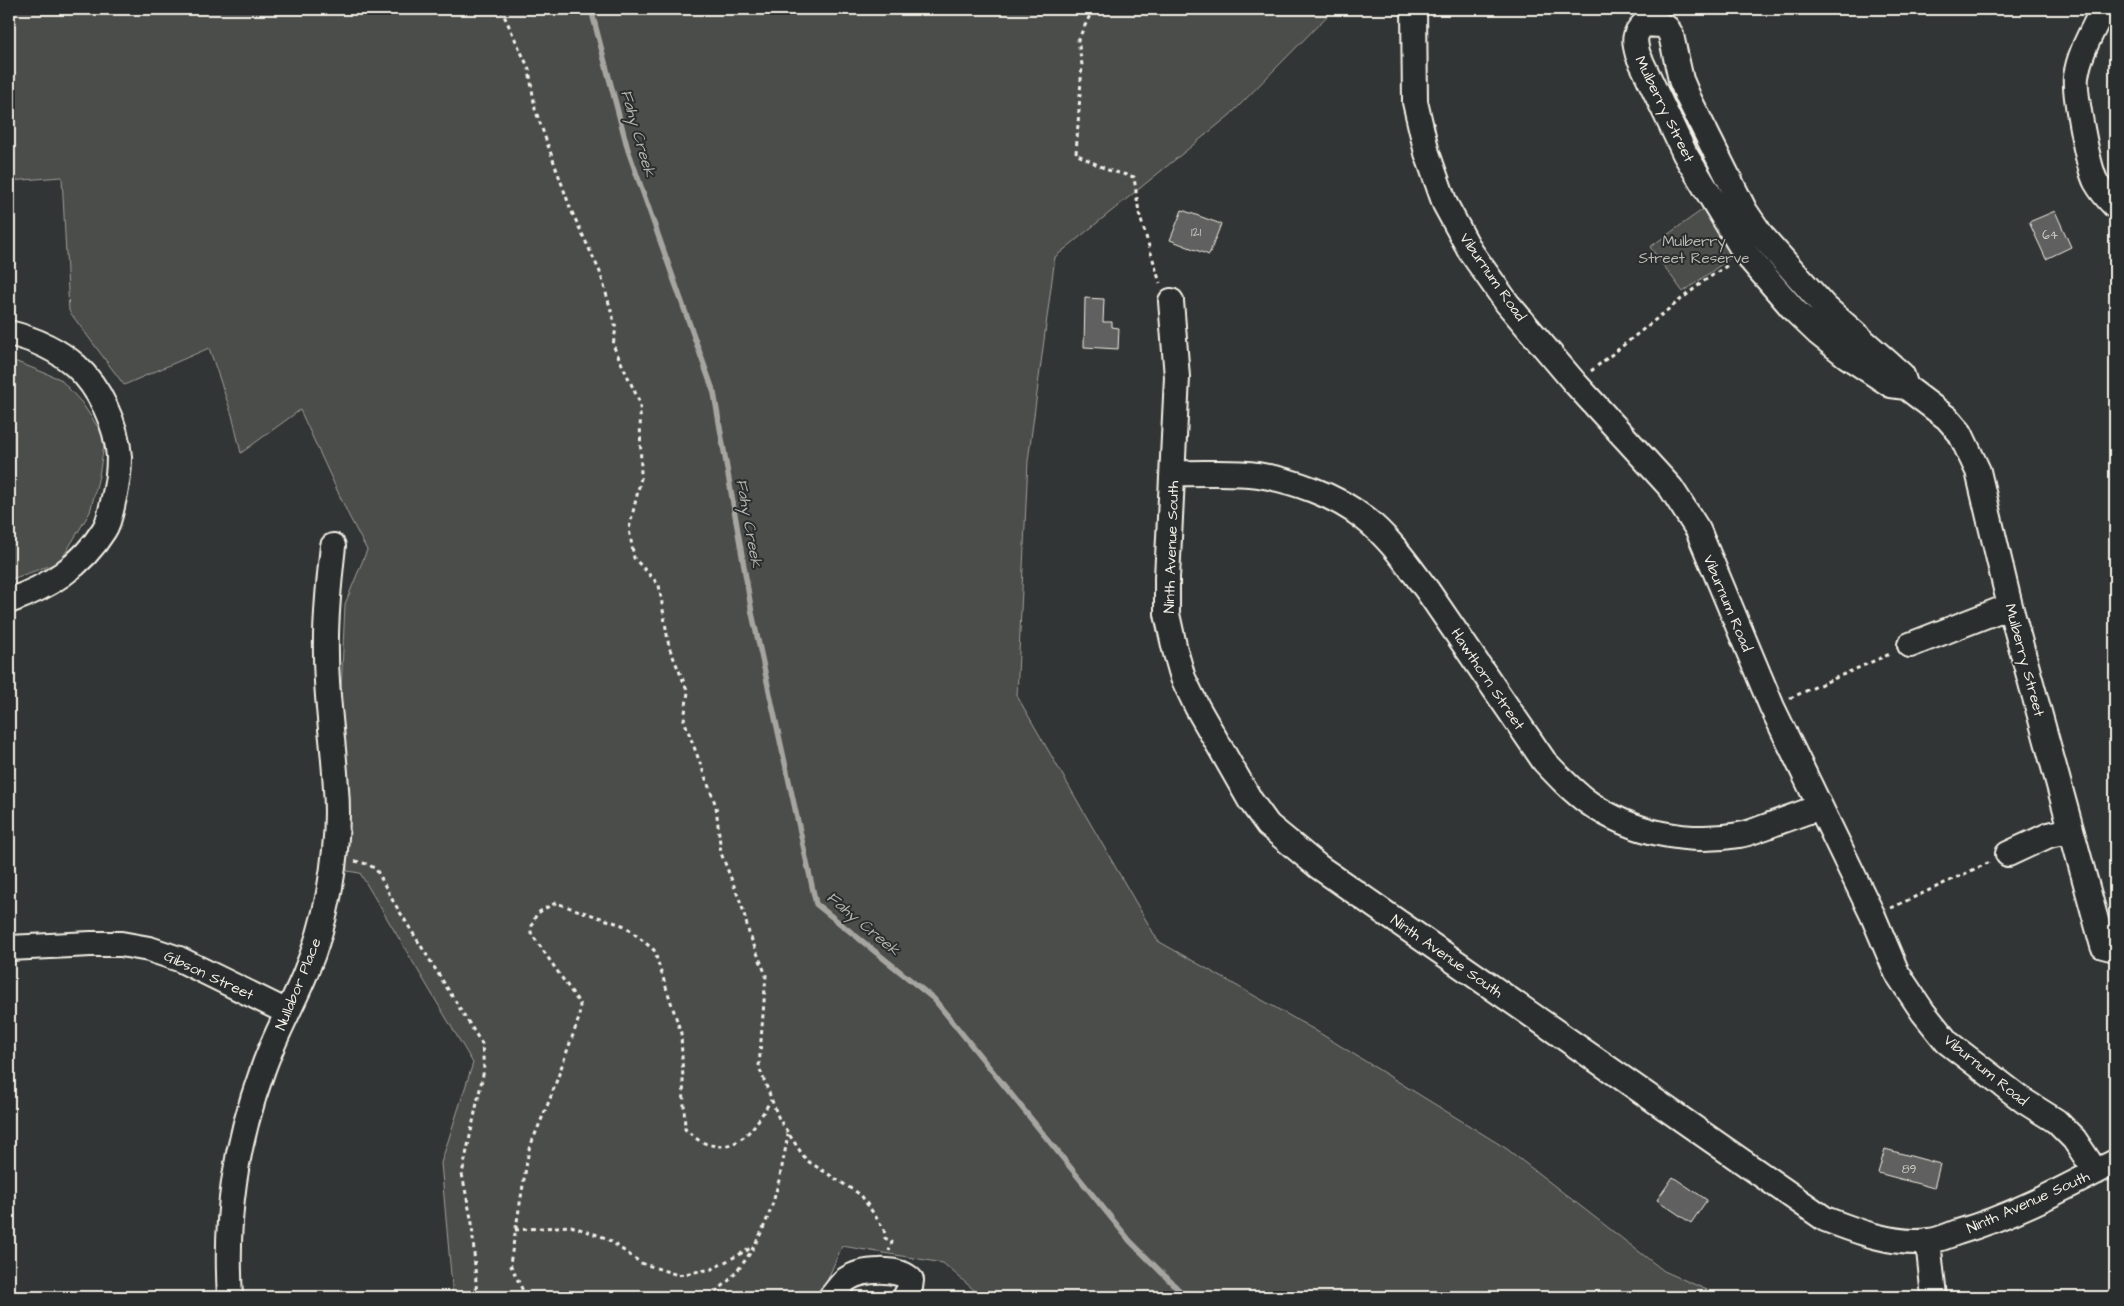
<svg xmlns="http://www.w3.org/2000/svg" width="2124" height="1306" font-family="'Architects Daughter',sans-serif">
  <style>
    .green { fill: #4b4d4c; stroke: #a09f9a }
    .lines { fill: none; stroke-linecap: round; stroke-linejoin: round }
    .stream { stroke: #a6a5a0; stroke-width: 5.5 }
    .building { fill: #5f605f; stroke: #f4f1e8 }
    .minor-casing { stroke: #f4f1e8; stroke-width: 28 }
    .path { stroke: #f4f1e8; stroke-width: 3; stroke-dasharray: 4 4; stroke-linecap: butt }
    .minor { stroke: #2a2d2e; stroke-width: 24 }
    .labels { text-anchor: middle; stroke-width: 4; stroke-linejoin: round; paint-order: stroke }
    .number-label { font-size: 12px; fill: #cfcdc6 }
    .street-label { font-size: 15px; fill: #f4f1e8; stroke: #2a2d2e }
    .park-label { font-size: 15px; fill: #b9b8b1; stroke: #2a2d2e }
    .water-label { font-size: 16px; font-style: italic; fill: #b3b2ac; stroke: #2a2d2e }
  </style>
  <rect width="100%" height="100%" fill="#323535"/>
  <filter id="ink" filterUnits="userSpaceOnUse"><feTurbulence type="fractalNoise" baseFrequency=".02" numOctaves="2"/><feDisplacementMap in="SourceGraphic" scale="10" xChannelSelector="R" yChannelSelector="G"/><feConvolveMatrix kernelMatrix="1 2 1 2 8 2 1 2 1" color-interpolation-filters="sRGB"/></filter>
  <g filter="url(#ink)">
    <path class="green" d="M 9,9 L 1334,9 L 1230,115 L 1055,257 L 1028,461 L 1017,696 L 1158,941 L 1313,1029 L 1507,1149 L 1664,1271 L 1723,1297 L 982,1297 L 943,1263 L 842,1246 L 820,1297 L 453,1297 L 441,1163 L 473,1063 L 360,873 L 347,871 L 341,692 L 345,604 L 367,550 L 349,516 L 300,410 L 241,453 L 232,415 L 209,348 L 124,385 L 69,311 L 62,177 L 9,181 Z
      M 1705,208 L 1737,253 L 1683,292 L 1650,247 Z
      M 9,362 L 17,362 L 60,379 L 82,403 L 105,438 L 99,476 L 90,512 L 60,562 L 9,580 Z"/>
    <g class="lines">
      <path class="stream" d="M 591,9 L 628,150 L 714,393 L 752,613 L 816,904 L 934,999 L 1130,1241 L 1182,1293 L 1188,1297"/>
    </g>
    <path class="building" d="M 1182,210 L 1221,224 L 1209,255 L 1170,240 Z
      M 2055,211 L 2071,247 L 2046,259 L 2029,222 Z
      M 1085,298 L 1104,299 L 1103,322 L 1112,322 L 1112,327 L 1119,328 L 1118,349 L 1084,347 Z
      M 1885,1149 L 1940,1164 L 1934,1188 L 1878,1173 Z
      M 1673,1177 L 1707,1200 L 1691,1223 L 1657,1200 Z"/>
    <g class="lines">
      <defs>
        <path id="minor" d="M 1414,9 L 1415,102 L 1427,153 L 1445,204 L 1471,252 L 1507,303 L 1575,383 L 1671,488 L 1698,530 L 1772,707 L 1873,916 L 1897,973 L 1923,1012 L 1947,1042 L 2024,1101 L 2056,1121 L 2074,1139 L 2096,1172
          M 2103,9 C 2093,30 2079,53 2076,77 C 2074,93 2088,167 2096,182 C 2101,191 2108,199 2115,206
          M 1171,301 L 1177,377 L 1167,578 L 1167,614 L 1175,650 L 1183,678 L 1197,707 L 1250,800 L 1268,825 L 1319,867 L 1825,1219 C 1856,1231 1895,1246 1929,1241 C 1939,1240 1949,1235 1958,1232 C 2013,1216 2065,1188 2115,1162
          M 9,333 C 34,339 56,348 76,366 C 99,387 117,425 119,457 C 119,472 117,487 113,502 C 111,511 109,523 104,530 C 81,567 48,587 9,601
          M 1906,387 L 1902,375 L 1825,307 L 1762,236 L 1745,211 L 1689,99 L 1681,80 L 1671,35 L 1667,28 L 1661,25 L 1644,24 C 1633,34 1634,41 1638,55 L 1685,154 L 1745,253 L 1795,311 L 1818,333 L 1847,356 L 1891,385 L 1906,387 L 1947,418 L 1960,433 L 1978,471 L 2010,606 L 2103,946 L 2115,949
          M 1174,473 C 1201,474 1231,471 1258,475 C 1294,481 1335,495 1364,518 C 1389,537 1408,565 1427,590 L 1544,761 C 1558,776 1572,791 1589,803 C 1632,833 1688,844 1739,835 C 1748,834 1756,830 1765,827 C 1783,820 1801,814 1819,807
          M 1910,645 L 2010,606
          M 2008,854 L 2049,835 L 2071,830
          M 9,948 L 91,944 L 121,944 L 149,949 L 179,959 L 287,1012
          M 1928,1241 L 1934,1297
          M 230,1297 C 225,1216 235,1146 263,1069 C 274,1037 292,1006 305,974 C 316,948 324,920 329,893 C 335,859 339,823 336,789 C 334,744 326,699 326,654 C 325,618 329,581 333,546
          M 831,1297 C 836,1292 841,1283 847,1279 C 861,1269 899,1267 911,1280 L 910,1288 L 905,1297"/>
      </defs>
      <use href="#minor" class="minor-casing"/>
      <path class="path" d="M 501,9 L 529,69 L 535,109 L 571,210 L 600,272 L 616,328 L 613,345 L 640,403 L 641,478 L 629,529 L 634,558 L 659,585 L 669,647 L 688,692 L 684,720 L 716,806 L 721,853 L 742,906 L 749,933 L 766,975 L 759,1067 L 779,1119 L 806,1160 L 861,1195 L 884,1229 L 885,1238 L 892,1242 L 889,1251
        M 1093,9 L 1078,40 L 1082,65 L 1076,154 L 1108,170 L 1134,177 L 1139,213 L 1160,283
        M 1591,371 L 1704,281 L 1728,265
        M 1790,698 L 1892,653
        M 355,861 L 367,864 L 376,869 L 393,901 L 482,1044 L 484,1070 L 462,1174 L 472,1223 L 477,1297
        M 1891,908 L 1990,862
        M 515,1230 L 571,1226 L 606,1238 L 641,1263 L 678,1275 L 712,1269 L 753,1247
        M 526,1297 L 510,1264 L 529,1149 L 550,1099 L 579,1018 L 580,1004 L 531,933 C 533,913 539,911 556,903 L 625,926 L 654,950 L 681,1033 L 685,1129 C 691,1134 699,1142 707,1144 C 741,1154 756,1124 771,1100
        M 709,1297 C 717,1291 726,1284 732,1277 C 769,1235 779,1187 788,1134"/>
      <use href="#minor" class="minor"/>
    </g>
  </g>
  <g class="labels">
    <g class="number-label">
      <text x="1196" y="236">121</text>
      <text x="2050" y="239">64</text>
      <text x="1909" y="1173">89</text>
    </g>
    <g class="street-label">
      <text transform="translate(1665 109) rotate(64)" y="5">Mulberry Street</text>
      <text transform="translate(1493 277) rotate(55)" y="5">Viburnum Road</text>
      <text transform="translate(1171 547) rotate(-88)" y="5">Ninth Avenue South</text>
      <text transform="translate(1728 603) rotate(67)" y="5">Viburnum Road</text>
      <text transform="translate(2025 660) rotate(75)" y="5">Mulberry Street</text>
      <text transform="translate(1488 679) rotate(56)" y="5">Hawthorn Street</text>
      <text transform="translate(1447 956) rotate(35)" y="5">Ninth Avenue South</text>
      <text transform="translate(209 975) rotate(25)" y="5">Gibson Street</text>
      <text transform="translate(298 984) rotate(-68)" y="5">Nullabor Place</text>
      <text transform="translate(1986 1070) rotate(39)" y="5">Viburnum Road</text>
      <text transform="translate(2028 1202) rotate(-24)" y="5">Ninth Avenue South</text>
    </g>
    <g class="park-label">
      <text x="1694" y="246">Mulberry<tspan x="1694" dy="17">Street Reserve</tspan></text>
    </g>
    <g class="water-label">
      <text transform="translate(639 133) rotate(74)" y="6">Fahy Creek</text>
      <text transform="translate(750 523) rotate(80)" y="6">Fahy Creek</text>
      <text transform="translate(864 923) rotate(40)" y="6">Fahy Creek</text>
    </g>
  </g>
  <rect width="2124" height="1306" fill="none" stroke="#2a2d2e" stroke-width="30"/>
  <rect x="15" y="15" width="2094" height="1276" fill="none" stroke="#f4f1e8" stroke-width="2" filter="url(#ink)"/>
</svg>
